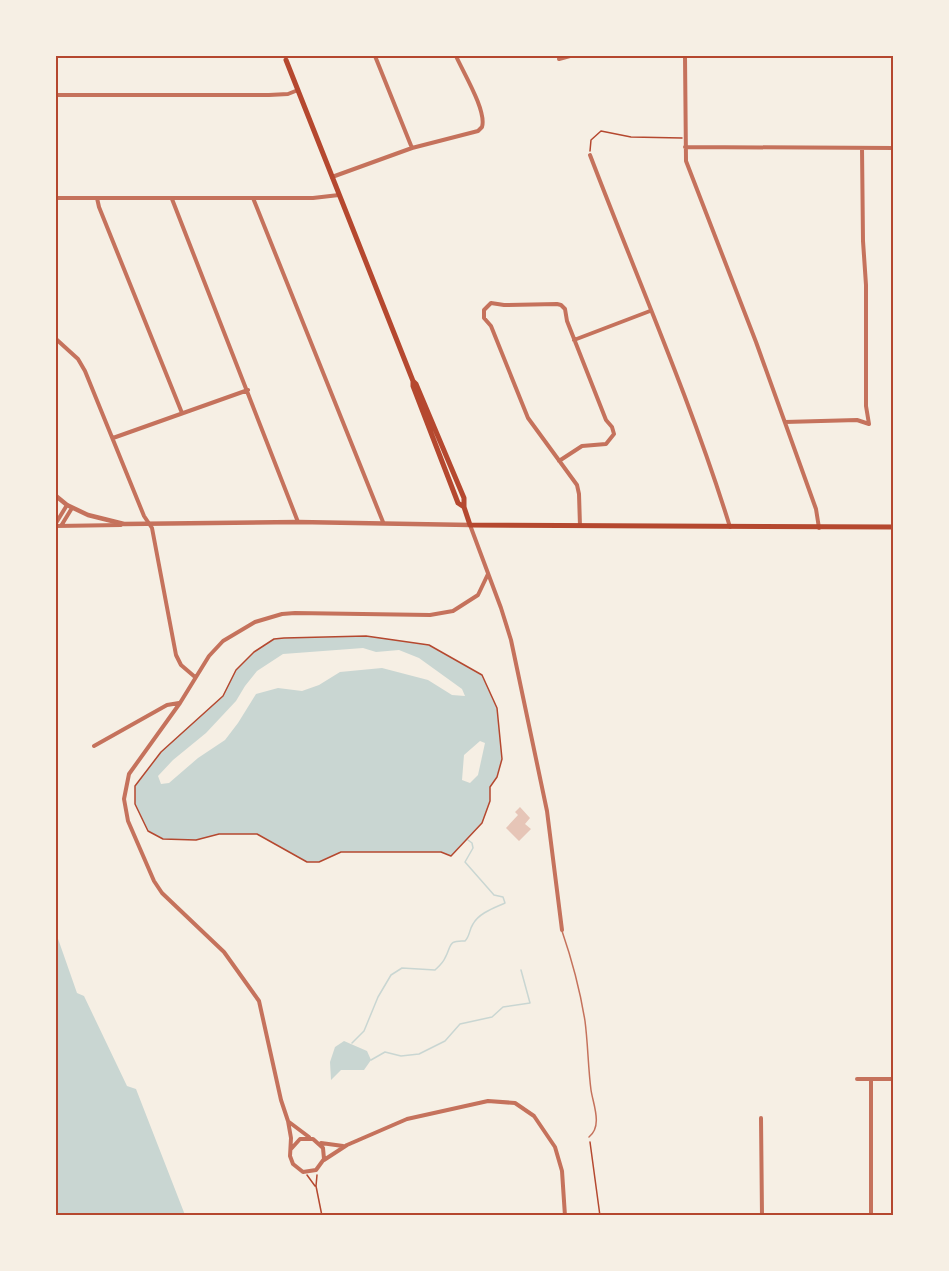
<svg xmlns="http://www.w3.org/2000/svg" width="949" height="1271" font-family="'Exo 2',sans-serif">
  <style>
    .water { fill: #c9d6d2; fill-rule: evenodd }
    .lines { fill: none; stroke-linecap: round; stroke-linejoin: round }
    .stream { stroke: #c9d6d2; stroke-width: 1.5 }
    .building { fill: #e6c5b7 }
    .path { stroke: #b5482f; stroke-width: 1.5 }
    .service { stroke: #c5725c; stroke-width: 1.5 }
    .minor { stroke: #c5725c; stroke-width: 4 }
    .tertiary { stroke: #c5725c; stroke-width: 4.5 }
    .secondary { stroke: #b5482f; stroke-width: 5 }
    .neatline { fill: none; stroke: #b5482f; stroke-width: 2 }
  </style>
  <rect width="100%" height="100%" fill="#f6efe4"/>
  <path class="water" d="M 366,636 L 429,645 L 482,675 L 497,708 L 502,759 L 497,777 L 490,787 L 490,801 L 482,823 L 451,856 L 441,852 L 341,852 L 319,862 L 307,862 L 257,834 L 219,834 L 196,840 L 163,839 L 148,831 L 135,804 L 135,786 L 161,752 L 223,696 L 236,670 L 254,652 L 274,639 L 284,638 ZM 363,648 L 376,652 L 399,650 L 419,658 L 462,689 L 465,696 L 452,695 L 428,680 L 382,668 L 340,672 L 319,685 L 302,691 L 278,688 L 256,694 L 238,723 L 225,740 L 198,758 L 169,783 L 161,784 L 158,776 L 173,760 L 206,733 L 236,701 L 245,686 L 257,671 L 283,654 ZM 480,741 L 485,743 L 478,775 L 470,783 L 462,780 L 464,755 Z
    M 56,933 L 77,993 L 84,996 L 127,1086 L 136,1089 L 185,1215 L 56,1215 Z
    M 344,1041 L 367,1051 L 371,1060 L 364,1070 L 341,1070 L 331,1080 L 330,1062 L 335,1047 Z"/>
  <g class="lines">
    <path class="stream" d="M 352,1043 L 364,1031 L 378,997 L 391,975 L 402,968 L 435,970 C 438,967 443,963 445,958 C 452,946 447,940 465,941 C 470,936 469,930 473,924 C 479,913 494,908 505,903 L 503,897 L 494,895 L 465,862 L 473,848 L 472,843 L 468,840
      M 371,1060 L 385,1052 L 401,1056 L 419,1054 L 445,1041 L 460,1024 L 492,1017 L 503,1007 L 530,1003 L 521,970"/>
  </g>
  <path class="building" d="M 520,807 L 530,818 L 525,824 L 531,829 L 519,841 L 506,828 L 518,815 L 515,812 Z"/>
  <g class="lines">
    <path class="path" d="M 590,151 L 591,140 L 601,131 L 631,137 L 682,138
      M 366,636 L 429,645 L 482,675 L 497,708 L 502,759 L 497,777 L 490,787 L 490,801 L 482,823 L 451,856 L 441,852 L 341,852 L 319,862 L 307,862 L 257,834 L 219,834 L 196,840 L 163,839 L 148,831 L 135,804 L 135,786 L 161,752 L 223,696 L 236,670 L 254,652 L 274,639 L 284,638 Z
      M 590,1142 L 600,1216
      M 307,1175 L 315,1186
      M 317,1175 L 316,1186 L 322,1216"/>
    <path class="service" d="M 562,931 C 572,960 580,990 585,1021 C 588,1044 588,1067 591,1090 C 593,1104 603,1126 589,1137"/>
    <path class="minor" d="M 375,56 L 412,148
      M 685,56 L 686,161 L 756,342 L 816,509 L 819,528
      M 559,59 L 570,56
      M 56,95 L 269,95 L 288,94 L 298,90
      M 685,147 L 894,148
      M 590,155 C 637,278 691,401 730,527
      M 332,177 L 412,148 L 478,131 L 482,127 C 487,111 463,72 456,56
      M 56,198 L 313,198 L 339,195
      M 97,198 L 99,207 L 182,413
      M 253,198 L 383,522
      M 172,199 L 298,522
      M 56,339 L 78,359 L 85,371 L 144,516 L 152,528 L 176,655 L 181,665 L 195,677
      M 574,340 L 650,311
      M 785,422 L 857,420 L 869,424 L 866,406 L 866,285 L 863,241 L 862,148
      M 113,438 L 248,390
      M 559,461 L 582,446 L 606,444 L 614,434 L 612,427 L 606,420 L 567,321 L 565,309 L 561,305 L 557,304 L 504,305 L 491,303 L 484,310 L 484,318 L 491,326 L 528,418 L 577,485 L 579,494 L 580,526
      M 56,523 L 67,505
      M 470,525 L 501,608 L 511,640 L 547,811 L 562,930
      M 56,526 L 121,525
      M 61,526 L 72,508
      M 94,746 L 167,705 L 179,703
      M 857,1079 L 894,1079
      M 871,1079 L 871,1216
      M 761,1118 L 762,1216
      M 289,1122 L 309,1137
      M 321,1143 L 343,1146
      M 291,1149 L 300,1139 L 313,1139 L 323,1148 L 324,1159 L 316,1170 L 303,1172 L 293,1164 L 290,1156 L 291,1138 L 288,1121 L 281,1100 L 259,1001 L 224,952 L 162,893 L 154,881 L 128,821 L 124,799 L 129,774 L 180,703 L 209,656 L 223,641 L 255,622 L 282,614 L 295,613 L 430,615 L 453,611 L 478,595 L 488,574
      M 324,1160 L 347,1145 L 407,1119 L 488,1101 L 515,1103 L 534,1116 L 555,1147 L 562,1171 L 565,1216"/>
    <path class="tertiary" d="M 56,496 L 67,505 L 88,515 L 124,524 L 298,522 L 470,525"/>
    <path class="secondary" d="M 286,60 L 413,381 L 416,384 L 464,498 L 464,507 L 470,525 L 894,527
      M 413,381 L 413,386 L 458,503 L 464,507"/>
  </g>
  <rect width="949" height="1271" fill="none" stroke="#f6efe4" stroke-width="114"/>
  <rect x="57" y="57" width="835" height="1157" class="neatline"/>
</svg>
